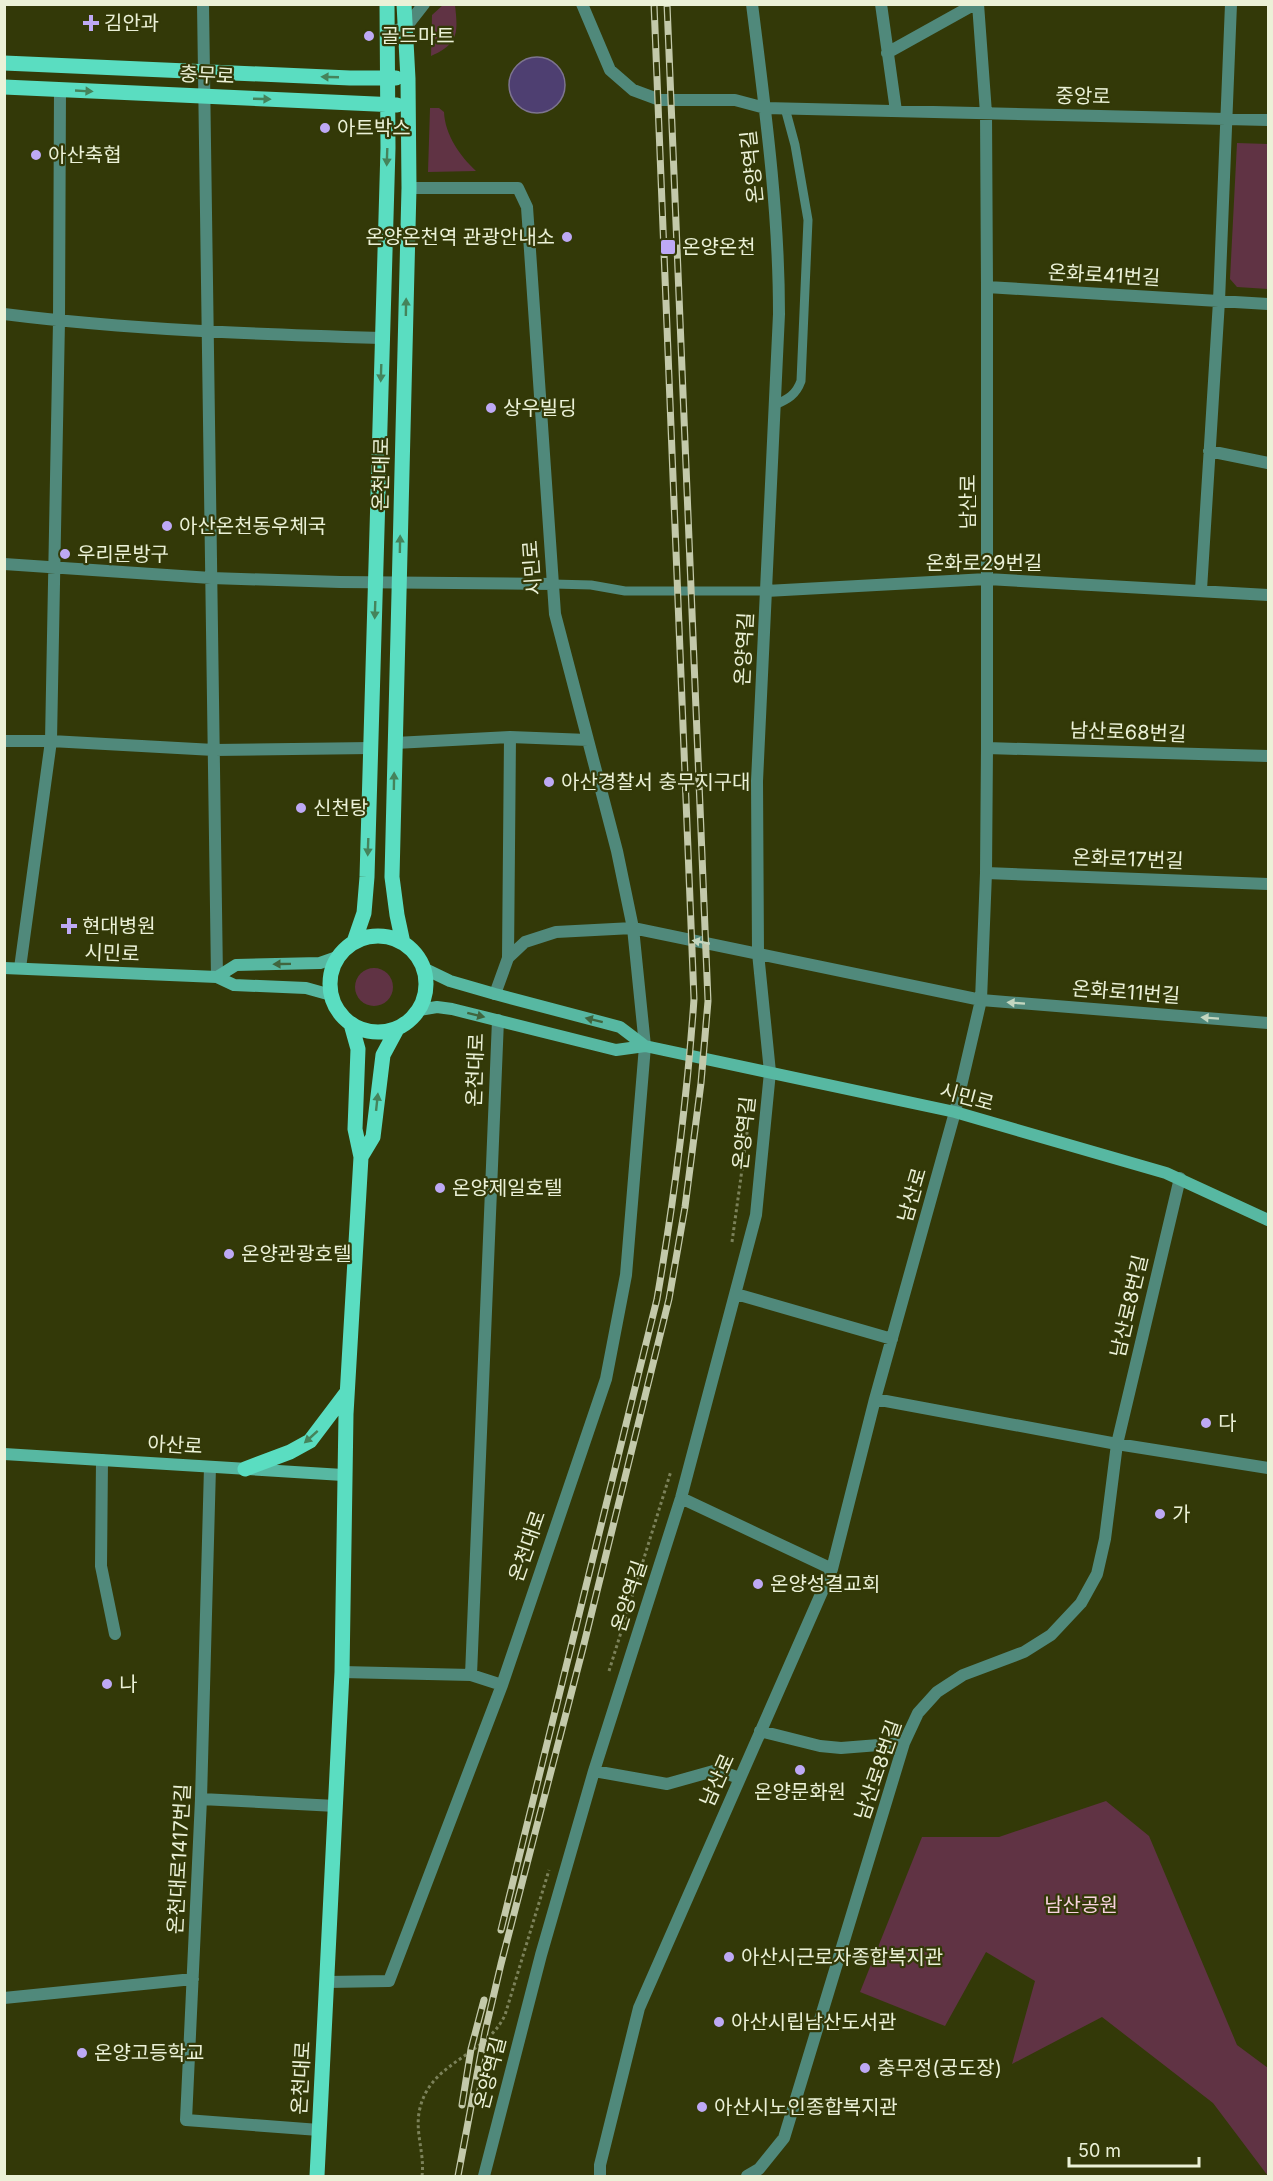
<svg xmlns="http://www.w3.org/2000/svg" width="1273" height="2181" font-family="Inter,'Noto Sans KR',sans-serif">
  <style>
    .green { fill: #603344 }
    .water { fill: #4e3f71; stroke: #7d7490; stroke-width: 1.5 }
    .lines { fill: none; stroke-linecap: round; stroke-linejoin: round }
    .path { stroke: #7c825a; stroke-width: 3; stroke-dasharray: 3 3; stroke-linecap: butt }
    .lane { stroke: #50897b; stroke-width: 9 }
    .street { stroke: #50897b; stroke-width: 12 }
    .secondary { stroke: #57b8a2; stroke-width: 12 }
    .primary { stroke: #5addc1; stroke-width: 15 }
    .rail-casing { stroke: #c3c9aa; stroke-width: 7 }
    .rail { stroke: #333908; stroke-width: 4.5; stroke-dasharray: 14; stroke-linecap: butt }
    .oneway { fill: #45835b }
    .oneway2 { fill: #c4d7c0 }
    .oneway3 { fill: #40653e }
    .poi-dot { fill: #bea9f5; stroke: #333908; stroke-width: 2 }
    .labels { text-anchor: middle; stroke-width: 4.5; stroke-linejoin: round; paint-order: stroke }
    .poi-label { font-size: 20px; fill: #ebf1d7; stroke: #333908; text-anchor: start }
    .street-label { font-size: 20px; fill: #ebf1d7; stroke: #333908 }
    .park-label { font-size: 20px; fill: #f8d2df; stroke: #333908 }
  </style>
  <rect width="100%" height="100%" fill="#333908"/>
  <path class="green" d="M 443,5 L 455,5 C 458,32 459,44 431,56 L 432,15 Z
    M 430,108 L 439,108 L 444,112 C 445,135 460,156 476,171 L 428,172 Z
    M 1237,143 L 1268,144 L 1268,289 L 1237,287 L 1230,279 Z
    M355 987a19 19 0 1 1 38 0a19 19 0 1 1-38 0Z
    M 1106,1801 L 1149,1836 L 1237,2045 L 1268,2068 L 1268,2176 L 1213,2103 L 1102,2017 L 1012,2064 L 1035,1981 L 986,1952 L 945,2026 L 860,1992 L 922,1837 L 999,1837 Z"/>
  <path class="water" d="M509 85a28 28 0 1 1 56 0a28 28 0 1 1-56 0Z"/>
  <g class="lines">
    <path class="path" d="M 732,1242 L 748,1126
      M 609,1671 L 671,1471
      M 422,2176 C 425,2153 414,2131 420,2108 C 431,2061 486,2056 505,2015 L 549,1870"/>
    <path class="lane" d="M 775,405 C 788,399 796,395 801,381 L 808,220 L 795,145 L 785,108
      M 553,584 L 591,585 L 625,591 L 766,591"/>
    <path class="street" d="M 203,4 L 217,977
      M 582,4 L 610,70 L 633,90 L 660,100 L 735,100 L 765,108 L 1268,120
      M 881,4 L 896,111
      M 388,33 L 406,27 L 424,4
      M 887,53 L 975,4
      M 987,287 L 1268,304
      M 4,314 C 130,330 256,334 382,338
      M 1209,451 L 1268,463
      M 4,564 L 211,578 L 340,582 L 553,584
      M 1201,590 L 1219,301 L 1231,4
      M 766,591 L 987,579 L 1268,595
      M 4,741 L 51,741 L 214,750 L 371,748
      M 395,743 L 510,737 L 588,740
      M 987,748 L 1268,756
      M 986,873 L 1268,884
      M 508,958 L 525,942 L 556,932 L 633,928 L 981,1000 L 1268,1023
      M 20,968 L 51,741 L 59,321 L 60,89
      M 495,994 L 508,958 L 510,737
      M 736,1294 L 892,1339
      M 875,1399 L 1117,1444 L 1268,1468
      M 102,1460 L 101,1566 L 115,1634
      M 210,1467 L 201,1799 L 186,2120 L 319,2130
      M 681,1498 L 832,1569
      M 342,1672 L 471,1675 L 502,1685
      M 471,1675 L 498,1020
      M 760,1731 L 820,1746 L 841,1748 L 904,1743
      M 594,1771 L 667,1784 L 717,1770 L 739,1778
      M 201,1799 L 336,1806
      M 327,1982 L 389,1981 L 502,1685 L 606,1379 L 626,1275 L 645,1046 L 633,928 L 617,851 L 555,614 L 527,207 L 518,188 L 409,188
      M 4,1998 L 193,1979
      M 484,2176 L 541,1955 L 594,1771 L 681,1498 L 756,1215 L 770,1072 L 758,953 L 757,781 L 779,314 C 779,210 765,108 752,4
      M 600,2176 L 600,2165 L 639,2008 L 832,1569 L 875,1399 L 955,1112 L 981,1000 L 986,873 L 987,748 L 987,287 L 986,113 L 978,4
      M 747,2176 L 759,2169 L 784,2138 L 904,1743 L 918,1713 L 937,1692 L 963,1675 L 1024,1652 L 1051,1635 L 1081,1603 L 1097,1574 L 1105,1539 L 1117,1444 L 1180,1178"/>
    <path class="secondary" d="M 4,968 L 217,977 L 234,985 L 306,988 L 331,995
      M 423,968 L 450,981 L 495,994 L 620,1027 L 645,1046
      M 217,977 L 236,965 L 320,963 L 340,956
      M 419,1010 L 437,1007 L 452,1009 L 616,1050 L 645,1046 L 955,1112 L 1166,1173 L 1268,1220
      M 4,1454 L 343,1475"/>
    <path class="primary" d="M 4,63 L 350,78 L 396,78
      M 4,87 L 397,105
      M330 984a48 48 0 1 1 96 0a48 48 0 1 1-96 0Z
      M 354,942 L 364,913 L 367,877 L 388,148 L 387,4
      M 403,943 L 397,915 L 392,877 L 409,188 L 408,79 L 404,4
      M 361,1157 L 373,1137 L 383,1055 L 397,1029
      M 245,1469 L 290,1452 L 310,1441 L 347,1392
      M 317,2176 L 342,1672 L 346,1414 L 361,1157 L 355,1129 L 358,1049 L 351,1024"/>
    <defs>
      <path id="rail" d="M 501,1930 L 657,1299 C 674,1200 687,1100 694,999 L 654,4
        M 462,2105 L 471,2049 L 484,2000
        M 458,2176 L 485,2032 L 501,1964 L 583,1648 L 669,1299 L 685,1207 L 701,1083 L 708,1001 L 667,4"/>
    </defs>
    <use href="#rail" class="rail-casing"/>
    <use href="#rail" class="rail"/>
  </g>
  <defs><path id="oneway-solid" d="M-6-.8H1V-3.2L6.5 0L1 3.2V.8H-6Z" transform="scale(1.5)"/></defs>
  <g class="oneway">
    <use href="#oneway-solid" transform="translate(330 77) rotate(-178)"/>
    <use href="#oneway-solid" transform="translate(84 91) rotate(3)"/>
    <use href="#oneway-solid" transform="translate(262 99) rotate(2)"/>
    <use href="#oneway-solid" transform="translate(387 157) rotate(92)"/>
    <use href="#oneway-solid" transform="translate(406 307) rotate(-89)"/>
    <use href="#oneway-solid" transform="translate(381 373) rotate(92)"/>
    <use href="#oneway-solid" transform="translate(400 544) rotate(-89)"/>
    <use href="#oneway-solid" transform="translate(375 610) rotate(92)"/>
    <use href="#oneway-solid" transform="translate(394 781) rotate(-89)"/>
    <use href="#oneway-solid" transform="translate(368 847) rotate(92)"/>
    <use href="#oneway-solid" transform="translate(377 1102) rotate(-84)"/>
    <use href="#oneway-solid" transform="translate(311 1437) rotate(138)"/>
  </g>
  <g class="oneway2">
    <use href="#oneway-solid" transform="translate(701 942) rotate(-169)"/>
    <use href="#oneway-solid" transform="translate(1016 1003) rotate(-176)"/>
    <use href="#oneway-solid" transform="translate(1210 1018) rotate(-176)"/>
  </g>
  <g class="oneway3">
    <use href="#oneway-solid" transform="translate(282 964) rotate(179)"/>
    <use href="#oneway-solid" transform="translate(476 1015) rotate(14)"/>
    <use href="#oneway-solid" transform="translate(594 1020) rotate(-166)"/>
  </g>
  <g class="poi-dot">
    <path d="M88 14h6v6h6v6h-6v6h-6v-6h-6v-6h6z"/>
    <circle cx="369" cy="36" r="6"/>
    <circle cx="325" cy="128" r="6"/>
    <circle cx="36" cy="155" r="6"/>
    <circle cx="567" cy="237" r="6"/>
    <rect x="660" y="239" width="16" height="16" rx="3"/>
    <circle cx="491" cy="408" r="6"/>
    <circle cx="167" cy="526" r="6"/>
    <circle cx="65" cy="554" r="6"/>
    <circle cx="549" cy="782" r="6"/>
    <circle cx="301" cy="808" r="6"/>
    <path d="M66 917h6v6h6v6h-6v6h-6v-6h-6v-6h6z"/>
    <circle cx="440" cy="1188" r="6"/>
    <circle cx="229" cy="1254" r="6"/>
    <circle cx="1206" cy="1423" r="6"/>
    <circle cx="1160" cy="1514" r="6"/>
    <circle cx="758" cy="1584" r="6"/>
    <circle cx="107" cy="1684" r="6"/>
    <circle cx="800" cy="1770" r="6"/>
    <circle cx="729" cy="1957" r="6"/>
    <circle cx="719" cy="2022" r="6"/>
    <circle cx="82" cy="2053" r="6"/>
    <circle cx="865" cy="2068" r="6"/>
    <circle cx="702" cy="2107" r="6"/>
  </g>
  <g class="labels">
    <g class="poi-label">
      <text x="104" y="30">김안과</text>
      <text x="381" y="43">골드마트</text>
      <text x="337" y="135">아트박스</text>
      <text x="48" y="162">아산축협</text>
      <text x="555" y="244" text-anchor="end">온양온천역 관광안내소</text>
      <text x="682" y="254">온양온천</text>
      <text x="503" y="415">상우빌딩</text>
      <text x="179" y="533">아산온천동우체국</text>
      <text x="77" y="561">우리문방구</text>
      <text x="561" y="789">아산경찰서 충무지구대</text>
      <text x="313" y="815">신천탕</text>
      <text x="82" y="933">현대병원</text>
      <text x="452" y="1195">온양제일호텔</text>
      <text x="241" y="1261">온양관광호텔</text>
      <text x="1218" y="1430">다</text>
      <text x="1172" y="1521">가</text>
      <text x="770" y="1591">온양성결교회</text>
      <text x="119" y="1691">나</text>
      <text x="800" y="1799" text-anchor="middle">온양문화원</text>
      <text x="741" y="1964">아산시근로자종합복지관</text>
      <text x="731" y="2029">아산시립남산도서관</text>
      <text x="94" y="2060">온양고등학교</text>
      <text x="877" y="2075">충무정(궁도장)</text>
      <text x="714" y="2114">아산시노인종합복지관</text>
    </g>
    <g class="street-label">
      <text transform="translate(207 75) rotate(3)" y="7">충무로</text>
      <text transform="translate(1083 96) rotate(1)" y="7">중앙로</text>
      <text transform="translate(752 167) rotate(-96)" y="7">온양역길</text>
      <text transform="translate(1104 275) rotate(3)" y="7">온화로41번길</text>
      <text transform="translate(381 474) rotate(-89)" y="7">온천대로</text>
      <text transform="translate(968 502) rotate(-90)" y="7">남산로</text>
      <text x="984" y="570">온화로29번길</text>
      <text transform="translate(532 568) rotate(-94)" y="7">시민로</text>
      <text transform="translate(744 649) rotate(-87)" y="7">온양역길</text>
      <text transform="translate(1128 732) rotate(2)" y="7">남산로68번길</text>
      <text transform="translate(1128 859) rotate(2)" y="7">온화로17번길</text>
      <text transform="translate(112 953) rotate(2)" y="7">시민로</text>
      <text transform="translate(1126 992) rotate(4)" y="7">온화로11번길</text>
      <text transform="translate(475 1070) rotate(-88)" y="7">온천대로</text>
      <text transform="translate(967 1097) rotate(15)" y="7">시민로</text>
      <text transform="translate(744 1133) rotate(-84)" y="7">온양역길</text>
      <text transform="translate(912 1195) rotate(-74)" y="7">남산로</text>
      <text transform="translate(1129 1306) rotate(-77)" y="7">남산로8번길</text>
      <text transform="translate(175 1445) rotate(3)" y="7">아산로</text>
      <text transform="translate(527 1546) rotate(-71)" y="7">온천대로</text>
      <text transform="translate(629 1596) rotate(-72)" y="7">온양역길</text>
      <text transform="translate(878 1770) rotate(-71)" y="7">남산로8번길</text>
      <text transform="translate(717 1780) rotate(-66)" y="7">남산로</text>
      <text transform="translate(179 1859) rotate(-87)" y="7">온천대로1417번길</text>
      <text transform="translate(490 2073) rotate(-76)" y="7">온양역길</text>
      <text transform="translate(301 2078) rotate(-87)" y="7">온천대로</text>
    </g>
    <g class="park-label">
      <text x="1081" y="1912">남산공원</text>
    </g>
  </g>
  <rect width="1273" height="2181" fill="none" stroke="#ebf1d7" stroke-width="12"/>
  <path d="M1069 2157v9h130v-9" fill="none" stroke="#ebf1d7" stroke-width="3"/>
  <text x="1078" y="2157" font-size="18" fill="#ebf1d7" stroke="#333908" stroke-width="4.5" paint-order="stroke">50 m</text>
</svg>
